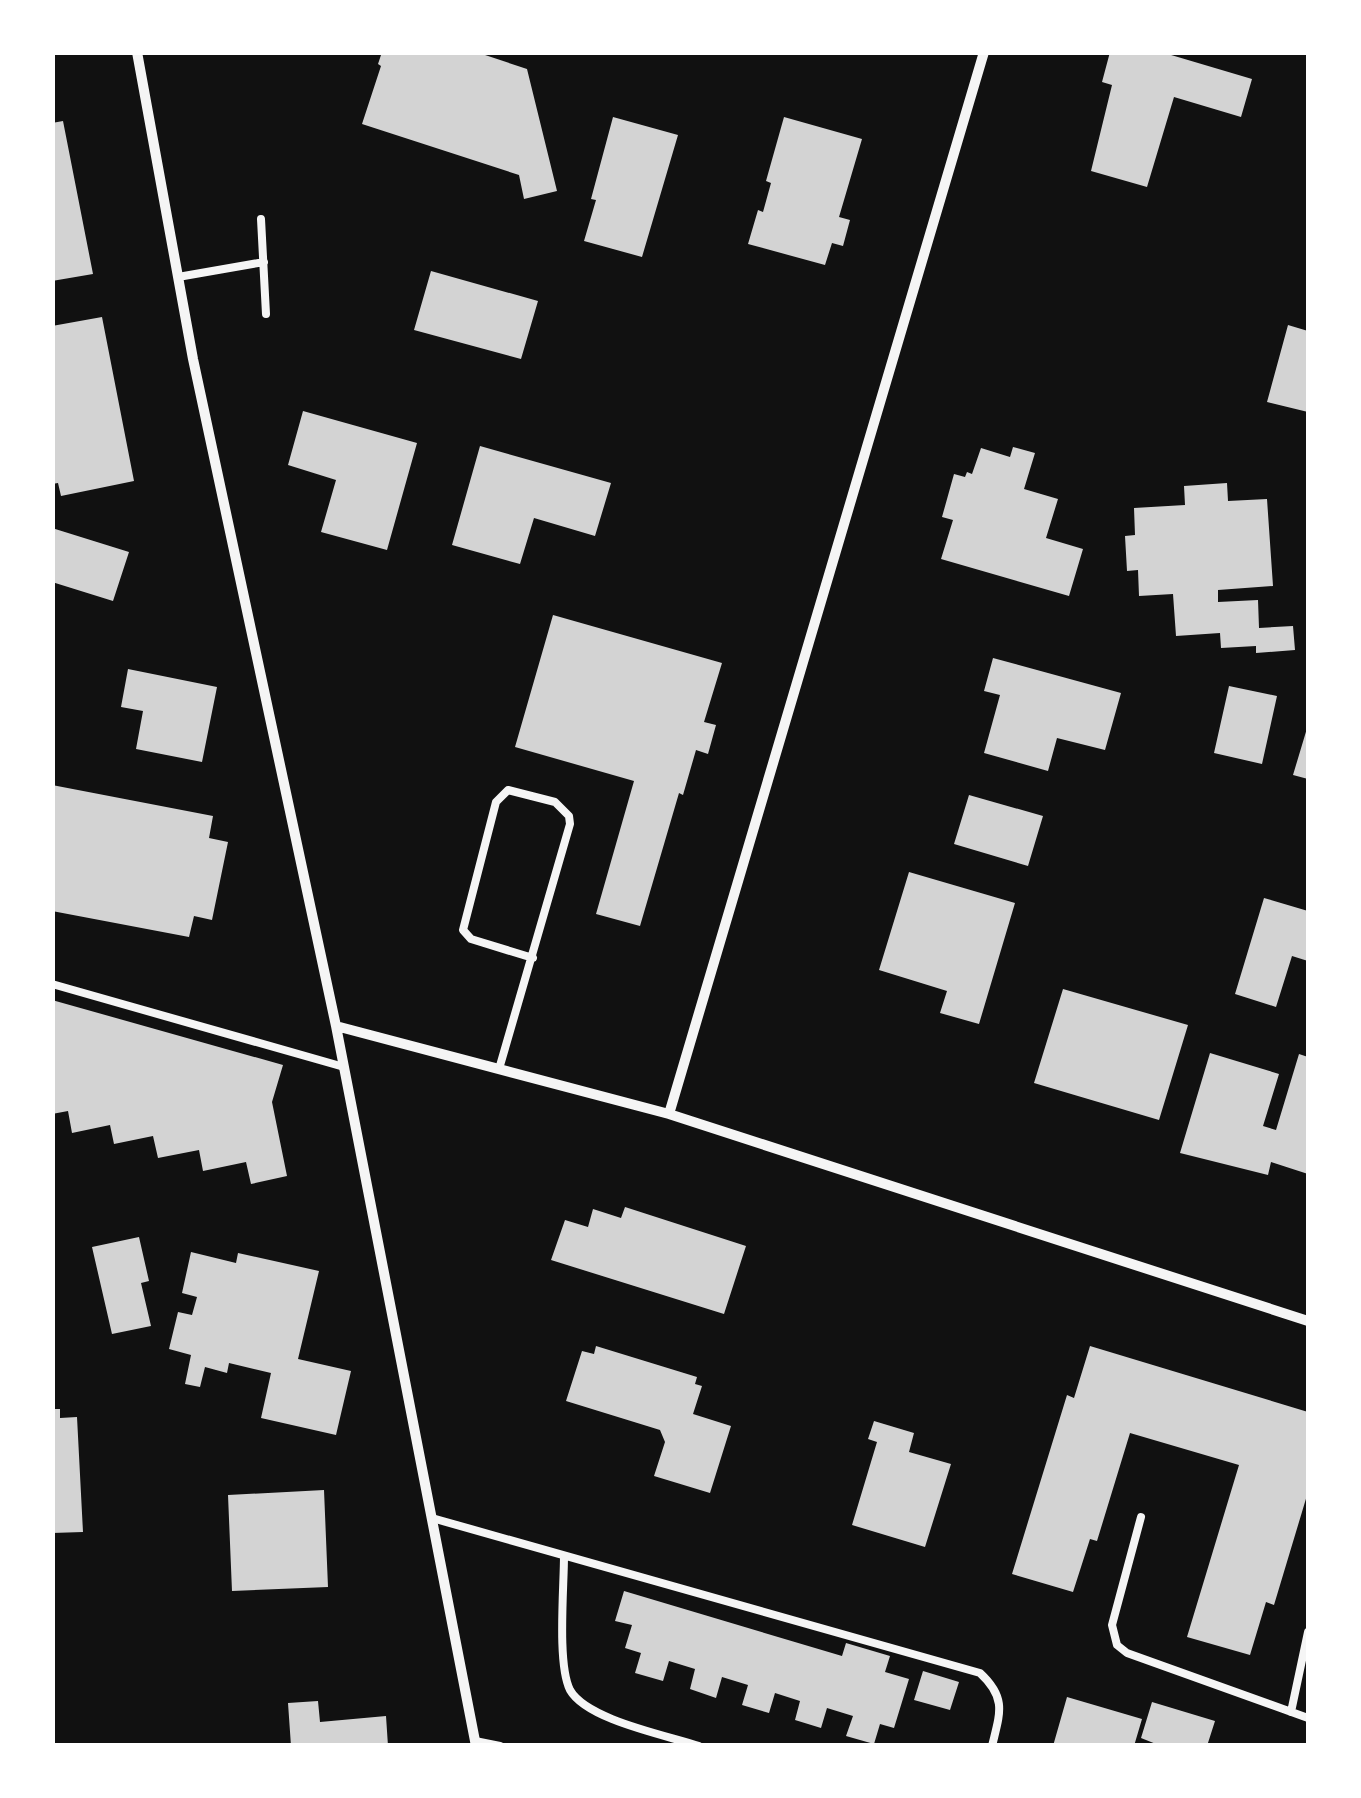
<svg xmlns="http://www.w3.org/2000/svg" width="1361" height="1798" font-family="'Roboto Condensed',sans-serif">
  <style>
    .building { fill: #d3d3d3 }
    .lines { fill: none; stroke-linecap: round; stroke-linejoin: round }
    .service { stroke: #f5f5f5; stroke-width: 8 }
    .minor { stroke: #f5f5f5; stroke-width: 10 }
  </style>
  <rect width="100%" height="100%" fill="#111"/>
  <path class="building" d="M 382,52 L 476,52 L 527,69 L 557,191 L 524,199 L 519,175 L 362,124 L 381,66 L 378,64 Z
    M 1110,52 L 1161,52 L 1252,79 L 1241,117 L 1174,97 L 1147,187 L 1091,171 L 1112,85 L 1102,82 Z
    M 613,117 L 678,135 L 642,257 L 584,241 L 596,200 L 591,199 Z
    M 784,117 L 862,139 L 839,217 L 850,220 L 843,246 L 832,243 L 825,265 L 748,244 L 758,210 L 763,212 L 771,183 L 766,181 Z
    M 63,121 L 93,274 L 52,281 L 52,123 Z
    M 431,271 L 538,301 L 521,359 L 414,330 Z
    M 102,317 L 134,481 L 61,496 L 58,483 L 52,484 L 52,326 Z
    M 1288,325 L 1308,331 L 1308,412 L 1267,402 Z
    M 303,411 L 417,443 L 387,550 L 321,532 L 336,480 L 288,465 Z
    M 480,446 L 611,483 L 595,536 L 534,518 L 520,564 L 452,545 Z
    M 1013,447 L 1035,453 L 1024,489 L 1058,499 L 1046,538 L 1083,549 L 1069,596 L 941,559 L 953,520 L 942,517 L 954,474 L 965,477 L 967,472 L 972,474 L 981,448 L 1010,457 Z
    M 1227,483 L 1228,501 L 1267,499 L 1273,586 L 1218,590 L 1218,602 L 1258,600 L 1259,628 L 1293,626 L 1295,650 L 1256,653 L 1256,646 L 1221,648 L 1220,633 L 1176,636 L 1173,594 L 1139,596 L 1138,570 L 1127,571 L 1125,536 L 1135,535 L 1134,508 L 1185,505 L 1184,486 Z
    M 52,528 L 129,552 L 113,601 L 52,582 Z
    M 553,615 L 722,663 L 704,722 L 716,725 L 708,754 L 696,750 L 683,795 L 679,793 L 640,926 L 596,914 L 634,781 L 515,747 Z
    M 993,658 L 1121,693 L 1105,750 L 1057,738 L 1048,771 L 984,753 L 1000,695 L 984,691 Z
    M 128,669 L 217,687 L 202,762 L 136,749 L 143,711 L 121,707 Z
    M 1229,686 L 1277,696 L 1262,764 L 1214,753 Z
    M 1308,725 L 1308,779 L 1293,775 Z
    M 52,785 L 213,816 L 209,838 L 228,842 L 212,920 L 194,916 L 189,937 L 52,911 Z
    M 969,795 L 1043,816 L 1028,866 L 954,844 Z
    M 909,872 L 1015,903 L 979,1024 L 940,1013 L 947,991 L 879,970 Z
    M 1264,898 L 1308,911 L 1308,961 L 1292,956 L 1276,1007 L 1235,994 Z
    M 1063,989 L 1188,1025 L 1159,1120 L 1034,1083 Z
    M 52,1000 L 283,1065 L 272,1102 L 287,1176 L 251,1184 L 246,1162 L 203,1171 L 199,1150 L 158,1158 L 153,1136 L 114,1144 L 110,1125 L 72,1133 L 68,1111 L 52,1114 Z
    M 1210,1053 L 1279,1074 L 1263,1126 L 1276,1130 L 1299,1054 L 1308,1057 L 1308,1174 L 1271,1162 L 1268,1175 L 1180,1153 Z
    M 625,1207 L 746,1246 L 724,1314 L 551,1260 L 565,1220 L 588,1227 L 593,1209 L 621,1218 Z
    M 139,1237 L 149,1281 L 141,1283 L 151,1326 L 112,1334 L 92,1247 Z
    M 191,1252 L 236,1263 L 238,1253 L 319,1271 L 298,1359 L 351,1371 L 336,1435 L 261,1418 L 271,1373 L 229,1363 L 227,1373 L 205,1367 L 200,1387 L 185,1384 L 191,1355 L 169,1349 L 178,1312 L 192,1315 L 197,1297 L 182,1293 Z
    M 596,1346 L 697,1377 L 695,1384 L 702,1386 L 693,1414 L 731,1426 L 710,1493 L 654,1476 L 665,1442 L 660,1430 L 566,1401 L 582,1351 L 594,1354 Z
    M 1090,1346 L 1308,1412 L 1308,1492 L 1274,1605 L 1266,1602 L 1250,1655 L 1187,1637 L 1239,1465 L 1130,1433 L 1097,1541 L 1090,1539 L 1073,1592 L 1012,1574 L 1067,1395 L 1074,1398 Z
    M 52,1409 L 60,1409 L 60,1418 L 77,1417 L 83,1532 L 52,1533 Z
    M 874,1421 L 914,1433 L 909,1452 L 951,1464 L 925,1547 L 852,1525 L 877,1442 L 868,1439 Z
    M 324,1490 L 328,1587 L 232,1591 L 228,1495 Z
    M 624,1591 L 842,1656 L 846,1643 L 890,1656 L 885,1672 L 909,1679 L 894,1728 L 880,1724 L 874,1744 L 846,1736 L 853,1716 L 827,1708 L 821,1728 L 795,1720 L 800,1701 L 775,1693 L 769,1713 L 742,1705 L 748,1685 L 722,1677 L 716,1698 L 690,1689 L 695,1669 L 669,1661 L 663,1681 L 635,1673 L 641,1653 L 625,1648 L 632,1625 L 615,1621 Z
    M 923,1671 L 959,1682 L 950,1710 L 914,1700 Z
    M 1067,1697 L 1142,1719 L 1134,1746 L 1053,1746 Z
    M 318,1701 L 320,1722 L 386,1716 L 388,1746 L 291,1746 L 288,1703 Z
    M 1152,1702 L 1215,1721 L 1207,1746 L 1161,1746 L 1141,1738 Z"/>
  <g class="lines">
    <path class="service" d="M 261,219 L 266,314
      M 178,277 L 264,262
      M 52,984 L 344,1067
      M 499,1069 L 570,824 L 569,816 L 555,802 L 508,790 L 496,802 L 463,930 L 471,939 L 533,958
      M 1141,1517 L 1112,1625 L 1117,1645 L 1127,1653 L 1308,1718
      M 432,1518 L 980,1673 C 1007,1698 1000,1713 992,1746
      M 564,1556 C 564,1588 557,1664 570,1690 C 587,1720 666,1735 699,1746
      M 1291,1712 L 1308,1632
      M 475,1741 L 500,1746"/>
    <path class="minor" d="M 137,52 L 193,359 L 336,1026 L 476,1746
      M 336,1026 L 669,1114 L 1308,1321
      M 669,1114 L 984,52"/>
  </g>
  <rect width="1361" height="1798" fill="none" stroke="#ffffff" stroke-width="110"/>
</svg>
